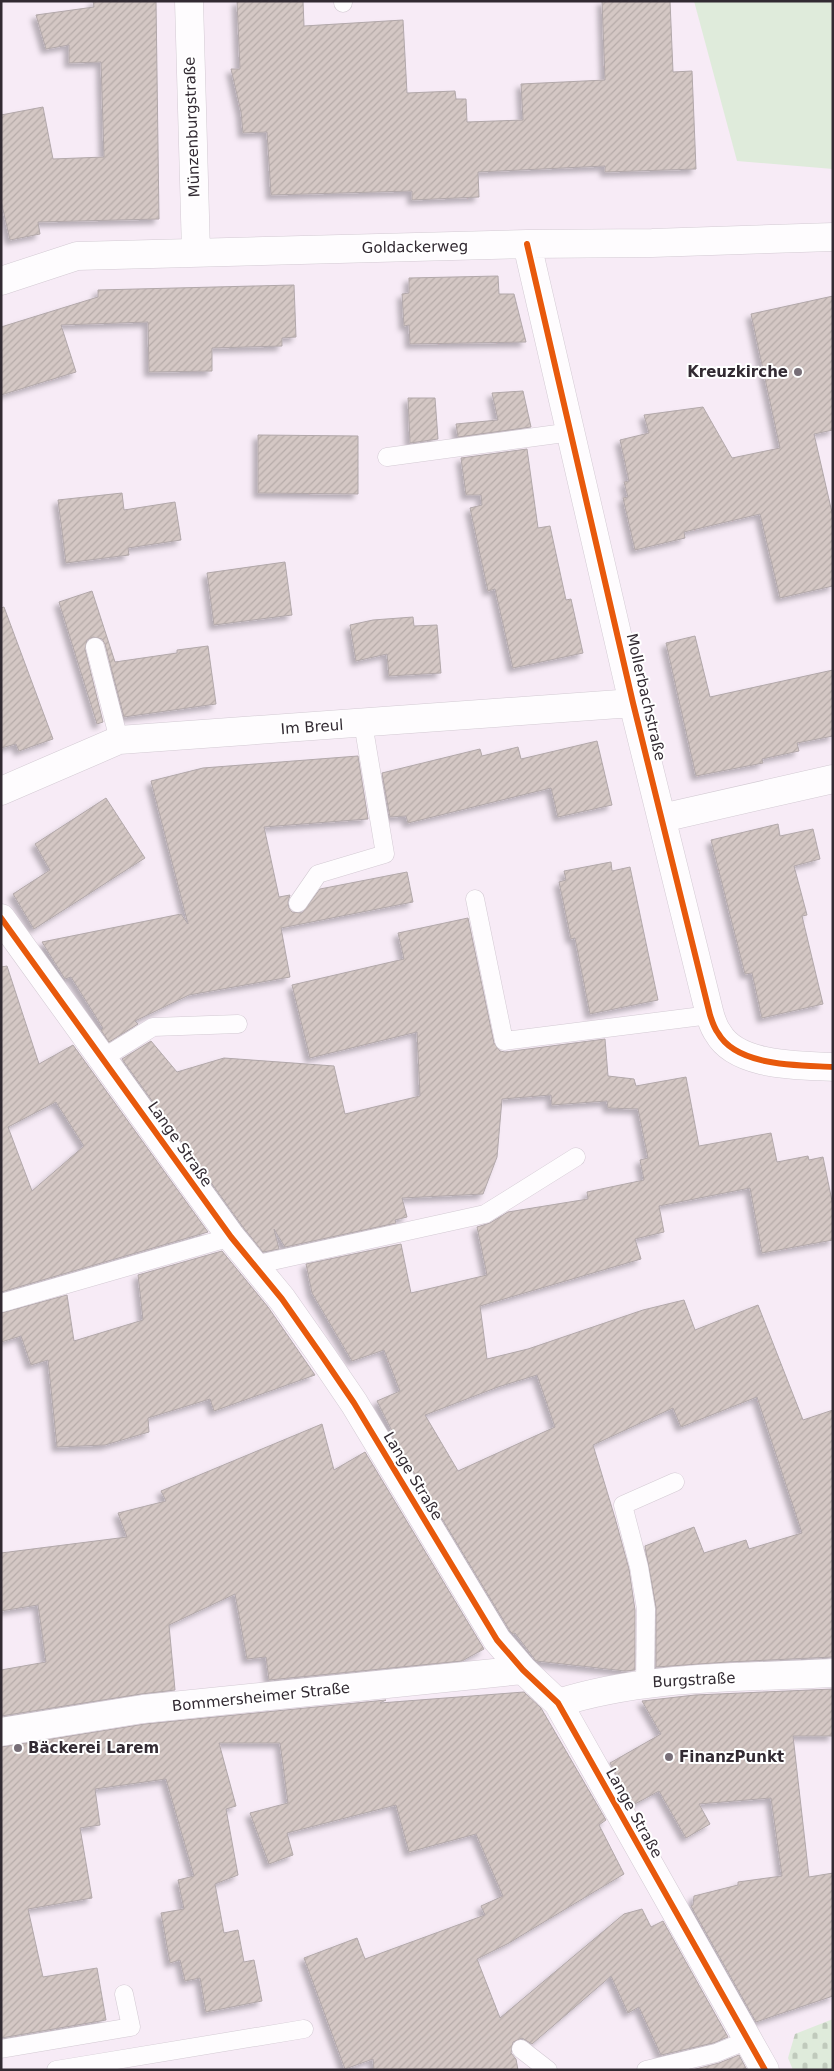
<svg xmlns="http://www.w3.org/2000/svg" width="834" height="2071" font-family="'DejaVu Sans',sans-serif">
  <style>
    .green { fill: #dfebdb }
    .cemetery { fill: url(#cemetery-stones) }
    .building { fill: url(#building-hatch); stroke: #b2a8aa; fill-rule: evenodd; filter: url(#shadow) }
    .lines { fill: none; stroke-linecap: round; stroke-linejoin: round }
    .service-casing { stroke: #d3cad3; stroke-width: 19 }
    .minor-casing { stroke: #d3cad3; stroke-width: 29 }
    .service { stroke: #fefcfe; stroke-width: 18 }
    .minor { stroke: #fefcfe; stroke-width: 28 }
    .cycleway-casing { stroke: #fff; stroke-width: 9 }
    .cycleway { stroke: #e8590c; stroke-width: 6 }
    .poi-dot { fill: #776e77; stroke: #fff; stroke-width: 2 }
    .labels { text-anchor: middle; stroke-width: 4; stroke-linejoin: round; paint-order: stroke }
    .street-label { font-size: 15px; fill: #322a32; stroke: #fff }
    .poi-label { font-size: 15px; font-weight: bold; fill: #322a32; stroke: #fff; text-anchor: start }
  </style>
  <defs>
    <pattern id="cemetery-stones" width="16" height="16" patternUnits="userSpaceOnUse" patternTransform="scale(1.25)"><rect width="16" height="16" fill="#dfebdb"/><path d="M2 7V4a2 2 0 0 1 4 0v3zM10 15v-3a2 2 0 0 1 4 0v3z" fill="#c0cabc"/></pattern>
    <pattern id="building-hatch" width="6" height="6" patternUnits="userSpaceOnUse" patternTransform="scale(1.25)"><rect width="6" height="6" fill="#d4c7c4"/><path d="M-1 1l2-2M0 6l6-6M5 7l2-2" fill="none" stroke="#b6aba9"/></pattern>
    <filter id="shadow"><feDropShadow dx="-4.5" dy="4.5" stdDeviation="2.5" flood-color="#0004"/></filter>
  </defs>
  <rect width="100%" height="100%" fill="#f7ebf6"/>
  <path class="green" d="M 694,1 L 833,1 L 833,169 L 737,161 Z"/>
  <path class="cemetery" d="M 833,2019 L 833,2070 L 793,2070 L 788,2058 L 795,2034 Z"/>
  <path class="building" d="M 93,1 L 156,1 L 159,219 L 38,222 L 40,234 L 10,240 L 1,201 L 1,115 L 43,107 L 53,159 L 104,157 L 101,62 L 69,63 L 69,45 L 46,49 L 36,15 L 94,7 Z
    M 237,1 L 303,1 L 304,26 L 403,20 L 407,93 L 455,91 L 456,99 L 466,99 L 467,122 L 523,120 L 521,84 L 605,80 L 602,1 L 670,1 L 673,72 L 692,71 L 696,169 L 605,172 L 605,166 L 478,172 L 479,197 L 412,200 L 412,191 L 271,195 L 267,132 L 243,133 L 241,112 L 231,69 L 240,69 Z
    M 498,276 L 499,294 L 514,294 L 526,342 L 410,344 L 409,325 L 404,326 L 402,294 L 409,293 L 409,278 Z
    M 294,285 L 296,337 L 282,338 L 282,346 L 212,348 L 212,371 L 149,372 L 148,322 L 61,325 L 76,372 L 1,395 L 1,327 L 98,297 L 98,290 Z
    M 833,296 L 833,430 L 814,434 L 833,517 L 833,586 L 780,598 L 760,514 L 684,532 L 685,538 L 635,550 L 623,498 L 628,497 L 624,482 L 629,481 L 620,440 L 649,433 L 644,415 L 703,407 L 732,458 L 780,448 L 751,314 Z
    M 523,391 L 531,427 L 458,437 L 456,424 L 498,420 L 492,393 Z
    M 408,398 L 435,398 L 438,439 L 410,443 Z
    M 258,435 L 358,436 L 358,494 L 258,493 Z
    M 527,449 L 538,528 L 550,526 L 566,600 L 571,599 L 583,653 L 513,668 L 495,589 L 488,591 L 470,508 L 482,505 L 481,495 L 466,495 L 461,458 Z
    M 122,493 L 124,510 L 175,502 L 181,540 L 128,548 L 129,555 L 66,563 L 58,500 Z
    M 285,562 L 292,615 L 214,625 L 207,573 Z
    M 92,591 L 115,662 L 177,653 L 177,650 L 208,646 L 216,704 L 124,717 L 105,644 L 102,639 L 93,637 L 87,640 L 85,649 L 103,722 L 97,724 L 59,602 Z
    M 4,607 L 53,739 L 19,751 L 16,744 L 1,748 L 1,608 Z
    M 413,617 L 414,626 L 437,625 L 441,673 L 389,676 L 387,654 L 356,661 L 350,625 L 373,620 Z
    M 695,636 L 710,697 L 833,670 L 833,736 L 797,743 L 799,751 L 762,759 L 763,763 L 696,776 L 666,643 Z
    M 597,741 L 612,805 L 558,817 L 551,788 L 408,823 L 406,816 L 390,817 L 382,773 L 480,749 L 482,756 L 518,747 L 521,759 Z
    M 358,756 L 368,819 L 264,827 L 279,897 L 290,895 L 288,902 L 289,908 L 292,912 L 302,913 L 320,889 L 407,872 L 413,902 L 281,928 L 290,977 L 189,995 L 135,1021 L 138,1024 L 109,1042 L 101,1030 L 103,1028 L 71,977 L 65,979 L 42,942 L 181,914 L 188,924 L 151,781 L 203,768 Z
    M 106,798 L 145,858 L 34,929 L 13,894 L 50,870 L 35,844 Z
    M 778,824 L 780,836 L 813,829 L 820,859 L 794,866 L 807,915 L 802,916 L 823,1004 L 762,1018 L 752,973 L 745,974 L 711,840 Z
    M 611,862 L 612,871 L 630,867 L 658,1000 L 590,1014 L 575,938 L 571,939 L 559,882 L 566,880 L 564,871 Z
    M 468,918 L 494,1043 L 500,1051 L 505,1052 L 605,1039 L 608,1076 L 634,1079 L 636,1086 L 686,1077 L 699,1146 L 771,1133 L 777,1162 L 808,1156 L 809,1160 L 823,1157 L 833,1206 L 833,1240 L 762,1253 L 750,1188 L 659,1206 L 664,1232 L 635,1239 L 641,1259 L 480,1306 L 487,1359 L 528,1349 L 643,1310 L 684,1300 L 695,1330 L 758,1305 L 803,1420 L 833,1410 L 833,1657 L 728,1662 L 656,1667 L 656,1607 L 645,1546 L 694,1527 L 704,1553 L 746,1540 L 749,1549 L 802,1533 L 757,1397 L 681,1427 L 673,1408 L 593,1445 L 615,1518 L 629,1569 L 635,1610 L 635,1670 L 625,1671 L 536,1661 L 515,1633 L 513,1634 L 510,1631 L 392,1436 L 394,1435 L 377,1401 L 400,1391 L 384,1350 L 352,1361 L 312,1293 L 306,1264 L 401,1244 L 411,1293 L 487,1275 L 477,1227 L 490,1223 L 508,1212 L 588,1199 L 587,1192 L 644,1180 L 640,1160 L 648,1158 L 638,1109 L 608,1108 L 607,1101 L 552,1105 L 551,1095 L 502,1099 L 497,1157 L 483,1194 L 402,1198 L 407,1217 L 395,1220 L 396,1223 L 285,1247 L 274,1229 L 279,1249 L 263,1252 L 243,1227 L 122,1059 L 151,1041 L 177,1072 L 224,1058 L 334,1066 L 345,1114 L 420,1096 L 417,1032 L 310,1058 L 292,985 L 404,959 L 398,933 ZM 537,1375 L 555,1427 L 458,1471 L 425,1415 L 498,1387 Z
    M 7,966 L 39,1064 L 73,1045 L 208,1232 L 1,1292 L 1,967 ZM 56,1102 L 84,1146 L 32,1191 L 8,1127 Z
    M 222,1251 L 268,1307 L 315,1375 L 214,1411 L 210,1399 L 148,1418 L 149,1432 L 105,1445 L 57,1447 L 48,1360 L 31,1365 L 21,1336 L 1,1342 L 1,1313 L 67,1295 L 74,1341 L 143,1320 L 138,1275 Z
    M 322,1424 L 334,1470 L 365,1452 L 484,1649 L 462,1661 L 269,1680 L 266,1657 L 247,1659 L 235,1594 L 169,1625 L 175,1690 L 141,1694 L 1,1716 L 1,1670 L 46,1662 L 38,1605 L 1,1611 L 1,1553 L 127,1537 L 118,1513 L 166,1501 L 161,1491 Z
    M 833,1689 L 833,1736 L 793,1736 L 809,1877 L 833,1873 L 833,1996 L 756,2022 L 691,1906 L 693,1905 L 694,1896 L 738,1885 L 738,1882 L 782,1876 L 771,1798 L 699,1804 L 710,1824 L 686,1838 L 659,1791 L 633,1805 L 610,1763 L 661,1734 L 642,1701 L 695,1695 Z
    M 524,1692 L 541,1708 L 606,1820 L 599,1825 L 624,1874 L 509,1943 L 477,1959 L 500,2018 L 624,1914 L 642,1909 L 651,1927 L 663,1921 L 728,2037 L 713,2043 L 661,2055 L 639,2007 L 628,2013 L 611,1976 L 532,2044 L 522,2038 L 513,2042 L 511,2053 L 516,2059 L 518,2070 L 374,2070 L 373,2059 L 345,2069 L 304,1958 L 357,1938 L 365,1959 L 485,1915 L 481,1906 L 503,1896 L 476,1834 L 409,1852 L 396,1805 L 287,1833 L 293,1855 L 269,1864 L 250,1813 L 288,1803 L 280,1743 L 219,1743 L 236,1806 L 226,1809 L 238,1875 L 215,1884 L 224,1933 L 238,1930 L 244,1962 L 254,1960 L 262,2001 L 206,2012 L 200,1978 L 185,1981 L 180,1960 L 170,1963 L 161,1913 L 184,1909 L 178,1880 L 194,1876 L 166,1779 L 95,1789 L 100,1825 L 80,1828 L 92,1898 L 28,1909 L 43,1977 L 97,1968 L 106,2020 L 1,2038 L 1,1747 L 145,1724 L 386,1700 L 380,1703 Z
    M 739,2055 L 747,2070 L 692,2070 L 719,2063 Z"/>
  <g class="lines">
    <defs>
      <path id="service" d="M 343,1 L 343,3
        M 387,457 L 572,432
        M 95,647 L 119,740
        M 475,899 L 504,1041 L 710,1015
        M 298,903 L 318,874 L 385,854 L 363,723
        M 103,1058 L 153,1027 L 238,1024
        M 254,1265 L 485,1214 L 576,1157
        M 1,1303 L 231,1237
        M 645,1683 L 646,1609 L 639,1567 L 623,1505 L 675,1482
        M 1,2049 L 131,2027 L 124,1994
        M 521,2049 L 548,2070
        M 56,2070 L 304,2029
        M 646,2070 L 716,2053 L 748,2040"/>
      <path id="minor" d="M 189,1 L 196,252
        M 527,244 L 633,703 L 710,1015 C 712,1021 714,1028 718,1033 C 737,1067 800,1065 833,1067
        M 1,281 L 77,256 L 527,244 L 652,243 L 833,237
        M 1,791 L 119,740 L 633,703
        M 662,818 L 833,779
        M 1,918 L 231,1237 L 282,1299 L 322,1356 L 354,1403 L 497,1640 L 523,1670 L 558,1703 L 765,2070
        M 558,1703 C 646,1675 741,1678 833,1673
        M 1,1732 L 143,1709 L 523,1670"/>
    </defs>
    <use href="#service" class="service-casing"/>
    <use href="#minor" class="minor-casing"/>
    <use href="#service" class="service"/>
    <use href="#minor" class="minor"/>
    <defs>
      <path id="cycleway" d="M 527,244 L 633,703 L 710,1015 C 712,1021 714,1028 718,1033 C 737,1067 800,1065 833,1067
        M 1,918 L 231,1237 L 282,1299 L 322,1356 L 354,1403 L 497,1640 L 523,1670 L 558,1703 L 765,2070"/>
    </defs>
    <use href="#cycleway" class="cycleway-casing"/>
    <use href="#cycleway" class="cycleway"/>
  </g>
  <g class="poi-dot">
    <circle cx="798" cy="372" r="5"/>
    <circle cx="18" cy="1748" r="5"/>
    <circle cx="669" cy="1757" r="5"/>
  </g>
  <g class="labels">
    <g class="street-label">
      <text transform="translate(192 127) rotate(-92)" y="5">Münzenburgstraße</text>
      <text transform="translate(415 247) rotate(-1)" y="5">Goldackerweg</text>
      <text transform="translate(646 697) rotate(77)" y="5">Mollerbachstraße</text>
      <text transform="translate(312 727) rotate(-4)" y="5">Im Breul</text>
      <text transform="translate(180 1144) rotate(55)" y="5">Lange Straße</text>
      <text transform="translate(413 1476) rotate(59)" y="5">Lange Straße</text>
      <text transform="translate(694 1680) rotate(-3)" y="5">Burgstraße</text>
      <text transform="translate(261 1697) rotate(-6)" y="5">Bommersheimer Straße</text>
      <text transform="translate(634 1813) rotate(61)" y="5">Lange Straße</text>
    </g>
    <g class="poi-label">
      <text x="788" y="377" text-anchor="end">Kreuzkirche</text>
      <text x="28" y="1753">Bäckerei Larem</text>
      <text x="679" y="1762">FinanzPunkt</text>
    </g>
  </g>
  <rect width="834" height="2071" fill="none" stroke="#322a32" stroke-width="5"/>
</svg>
